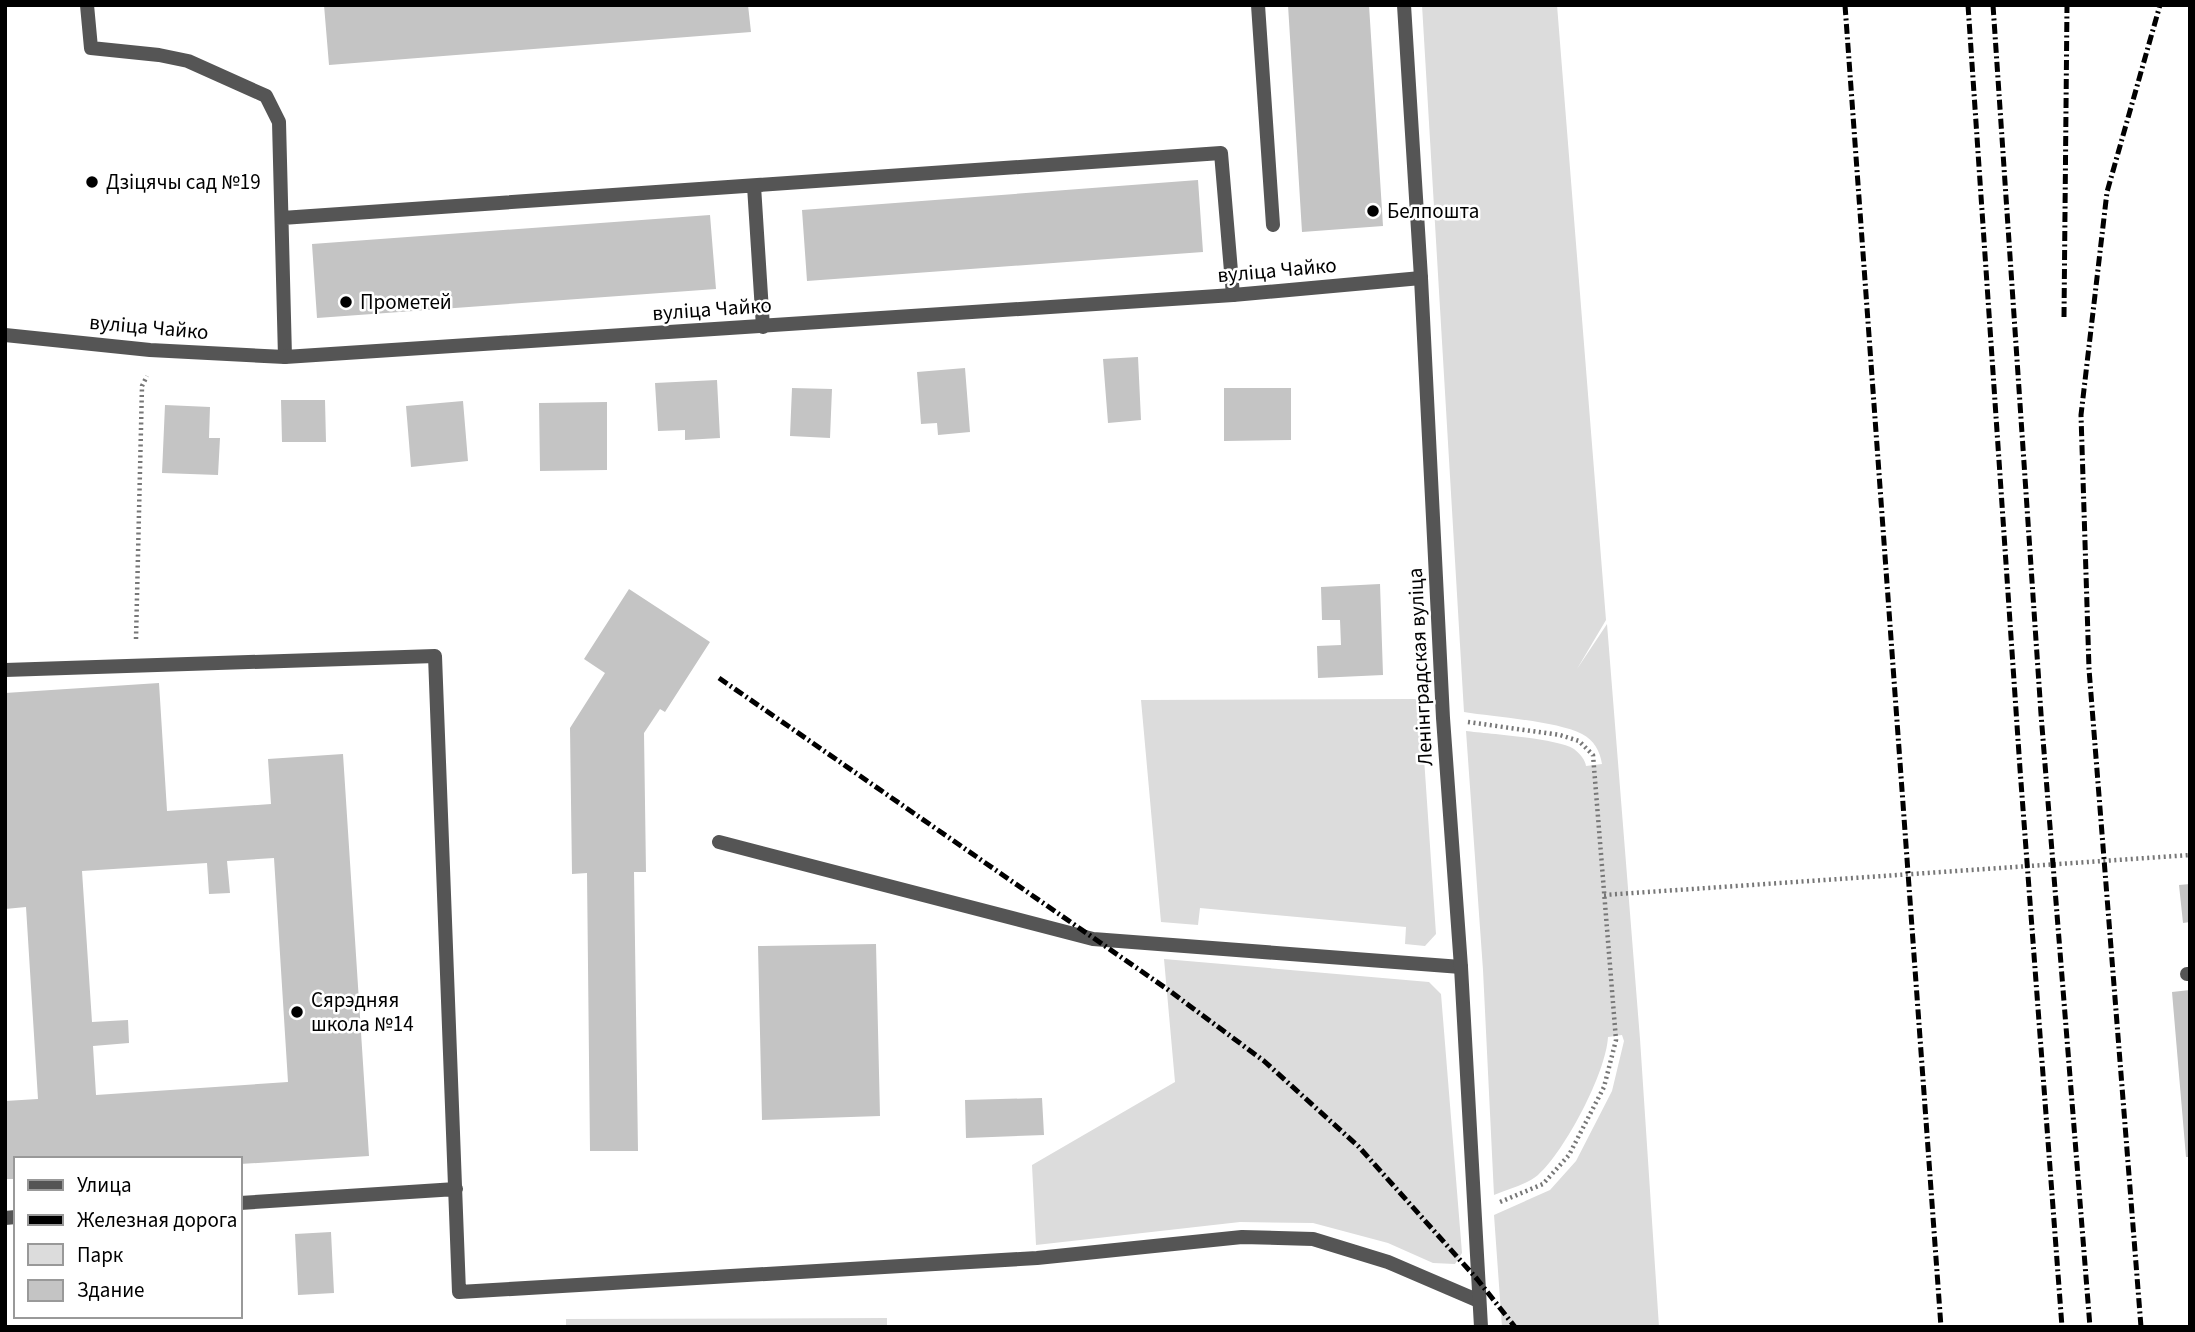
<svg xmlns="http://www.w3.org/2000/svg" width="2195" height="1332" font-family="'Source Sans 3',sans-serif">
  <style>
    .green { fill: #dcdcdc }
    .building { fill: #c4c4c4; fill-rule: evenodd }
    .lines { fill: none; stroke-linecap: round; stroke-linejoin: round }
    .path { stroke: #777; stroke-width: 4.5; stroke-dasharray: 2 3.5; stroke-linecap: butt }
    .service { stroke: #555; stroke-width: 14 }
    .minor { stroke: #555; stroke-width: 14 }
    .tertiary { stroke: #555; stroke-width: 14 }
    .rail { stroke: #000; stroke-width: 5; stroke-dasharray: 10 3.5 2 3.5; stroke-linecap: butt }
    .poi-dot { fill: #000; stroke: #fff; stroke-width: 2.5 }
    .labels { text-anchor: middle; stroke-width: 5; stroke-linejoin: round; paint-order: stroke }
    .poi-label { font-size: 21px; fill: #000; stroke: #fff; text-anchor: start }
    .street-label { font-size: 21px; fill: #000; stroke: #fff }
  </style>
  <rect width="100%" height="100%" fill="#fff"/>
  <path class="green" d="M 1422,5 L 1557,5 L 1606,620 L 1577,669 L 1607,624 L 1640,1039 L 1659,1327 L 1502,1327 L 1494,1215 L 1550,1190 L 1576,1161 L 1612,1091 L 1624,1041 L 1622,1035 L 1608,1037 C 1606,1073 1565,1151 1538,1175 C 1528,1184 1508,1189 1494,1195 L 1483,970 L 1466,731 C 1488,734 1557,738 1574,749 C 1579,753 1585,759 1586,766 L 1602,764 C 1600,751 1594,740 1582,734 C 1556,721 1495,717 1464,712 Z
    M 1420,699 L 1436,934 L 1425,946 L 1405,944 L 1406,927 L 1200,908 L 1198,925 L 1161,922 L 1141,700 Z
    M 1164,959 L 1429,982 L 1441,994 L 1462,1253 L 1455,1264 L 1433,1263 L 1388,1243 L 1313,1223 L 1240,1222 L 1036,1245 L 1032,1165 L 1175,1082 Z
    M 887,1318 L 887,1327 L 566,1327 L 566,1319 Z"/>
  <path class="building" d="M 324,5 L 748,5 L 751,32 L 329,65 Z
    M 1288,5 L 1369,5 L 1383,226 L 1302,232 Z
    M 1198,180 L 1203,252 L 807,281 L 802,210 Z
    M 710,215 L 716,289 L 317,318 L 312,244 Z
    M 1138,357 L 1141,420 L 1108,423 L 1103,359 Z
    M 965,368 L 970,432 L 938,435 L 937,423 L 921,424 L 917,372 Z
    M 717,380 L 720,438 L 685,440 L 685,430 L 658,431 L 655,383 Z
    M 792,388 L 832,389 L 830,438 L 790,436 Z
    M 1224,388 L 1291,388 L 1291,440 L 1224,441 Z
    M 281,400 L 325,400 L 326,442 L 282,442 Z
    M 463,401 L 468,461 L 411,467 L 406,406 Z
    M 607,402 L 607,470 L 540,471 L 539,403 Z
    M 165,405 L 210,407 L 209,438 L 220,438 L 218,475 L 162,473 Z
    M 1380,584 L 1383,675 L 1318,678 L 1317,646 L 1341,645 L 1340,620 L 1322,620 L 1321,587 Z
    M 629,589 L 710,642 L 665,712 L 660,709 L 644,733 L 646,872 L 634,872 L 638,1151 L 590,1151 L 587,873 L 572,874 L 570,728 L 605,673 L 584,659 Z
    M 159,683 L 167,811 L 271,804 L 268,759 L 343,754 L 369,1156 L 240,1164 L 240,1159 L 16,1159 L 16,1179 L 5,1179 L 5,1101 L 38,1099 L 26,907 L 5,909 L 5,693 ZM 274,858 L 288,1082 L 96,1095 L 93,1046 L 129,1043 L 128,1020 L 92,1022 L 82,871 L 207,863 L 209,894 L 230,893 L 227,861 Z
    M 2190,884 L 2190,922 L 2183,923 L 2179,885 Z
    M 876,944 L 880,1116 L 762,1120 L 758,946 Z
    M 2190,990 L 2190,1157 L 2186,1157 L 2172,992 Z
    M 1042,1098 L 1044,1135 L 966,1138 L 965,1100 Z
    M 331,1232 L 334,1293 L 298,1295 L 295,1234 Z"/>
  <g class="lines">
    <path class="path" d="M 136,639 L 142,386 L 147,376
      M 1468,722 L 1560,735 L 1579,741 L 1593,755 L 1616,1040 L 1604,1087 L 1569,1155 L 1543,1184 L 1500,1202
      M 1604,895 L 2190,855"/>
    <path class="service" d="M 87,5 L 91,48 L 159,55 L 188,61 L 266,96 L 279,122 L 285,357
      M 1258,5 L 1273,225
      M 754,186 L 763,327
      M 282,218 L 1221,153 L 1233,295
      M 5,670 L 435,656 L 459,1292 L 1037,1258 L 1242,1237 L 1313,1239 L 1388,1262 L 1479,1301
      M 719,842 L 1093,939 L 1461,967
      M 2187,974 L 2190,974
      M 240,1203 L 456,1189
      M 5,1218 L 16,1217"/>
    <path class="minor" d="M 5,335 L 150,350 L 285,357 L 1233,295 L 1421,278"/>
    <path class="tertiary" d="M 1404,5 L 1421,278 L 1443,718 L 1461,967 L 1481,1327"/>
    <path class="rail" d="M 1845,5 L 1941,1327
      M 1968,5 L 2020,769 L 2062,1327
      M 1993,5 L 2041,714 L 2090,1327
      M 2064,317 L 2067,5
      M 719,678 L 1167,989 L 1264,1061 L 1359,1147 L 1477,1279 L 1515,1327
      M 2141,1327 L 2089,669 L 2081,415 L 2107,192 L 2160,5"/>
  </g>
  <g class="poi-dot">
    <circle cx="92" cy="182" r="7"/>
    <circle cx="1373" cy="211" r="7"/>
    <circle cx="346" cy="302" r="7"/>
    <circle cx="297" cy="1012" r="7"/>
  </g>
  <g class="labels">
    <g class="poi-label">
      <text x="106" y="189">Дзіцячы сад №19</text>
      <text x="1387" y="218">Белпошта</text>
      <text x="360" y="309">Прометей</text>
      <text x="311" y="1007">Сярэдняя<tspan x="311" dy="24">школа №14</tspan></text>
    </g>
    <g class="street-label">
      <text transform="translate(1277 270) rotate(-5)" y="7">вуліца Чайко</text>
      <text transform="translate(712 309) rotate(-4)" y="7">вуліца Чайко</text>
      <text transform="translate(149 327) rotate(5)" y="7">вуліца Чайко</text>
      <text transform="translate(1420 667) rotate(-93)" y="7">Ленінградская вуліца</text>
    </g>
  </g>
  <rect width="2195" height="1332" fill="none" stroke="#000000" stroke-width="14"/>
  <rect x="14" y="1157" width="228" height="161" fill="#ffffff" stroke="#999999" stroke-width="2"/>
  <rect x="28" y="1180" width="35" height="10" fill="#555555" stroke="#999999" stroke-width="2"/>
  <text x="77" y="1192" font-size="21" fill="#000000">Улица</text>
  <rect x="28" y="1215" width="35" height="10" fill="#000000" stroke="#999999" stroke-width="2"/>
  <text x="77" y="1227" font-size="21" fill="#000000">Железная дорога</text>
  <rect x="28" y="1244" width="35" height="21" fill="#dcdcdc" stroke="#999999" stroke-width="2"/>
  <text x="77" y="1262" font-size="21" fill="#000000">Парк</text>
  <rect x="28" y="1280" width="35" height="21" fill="#c4c4c4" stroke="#999999" stroke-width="2"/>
  <text x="77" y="1297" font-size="21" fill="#000000">Здание</text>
</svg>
